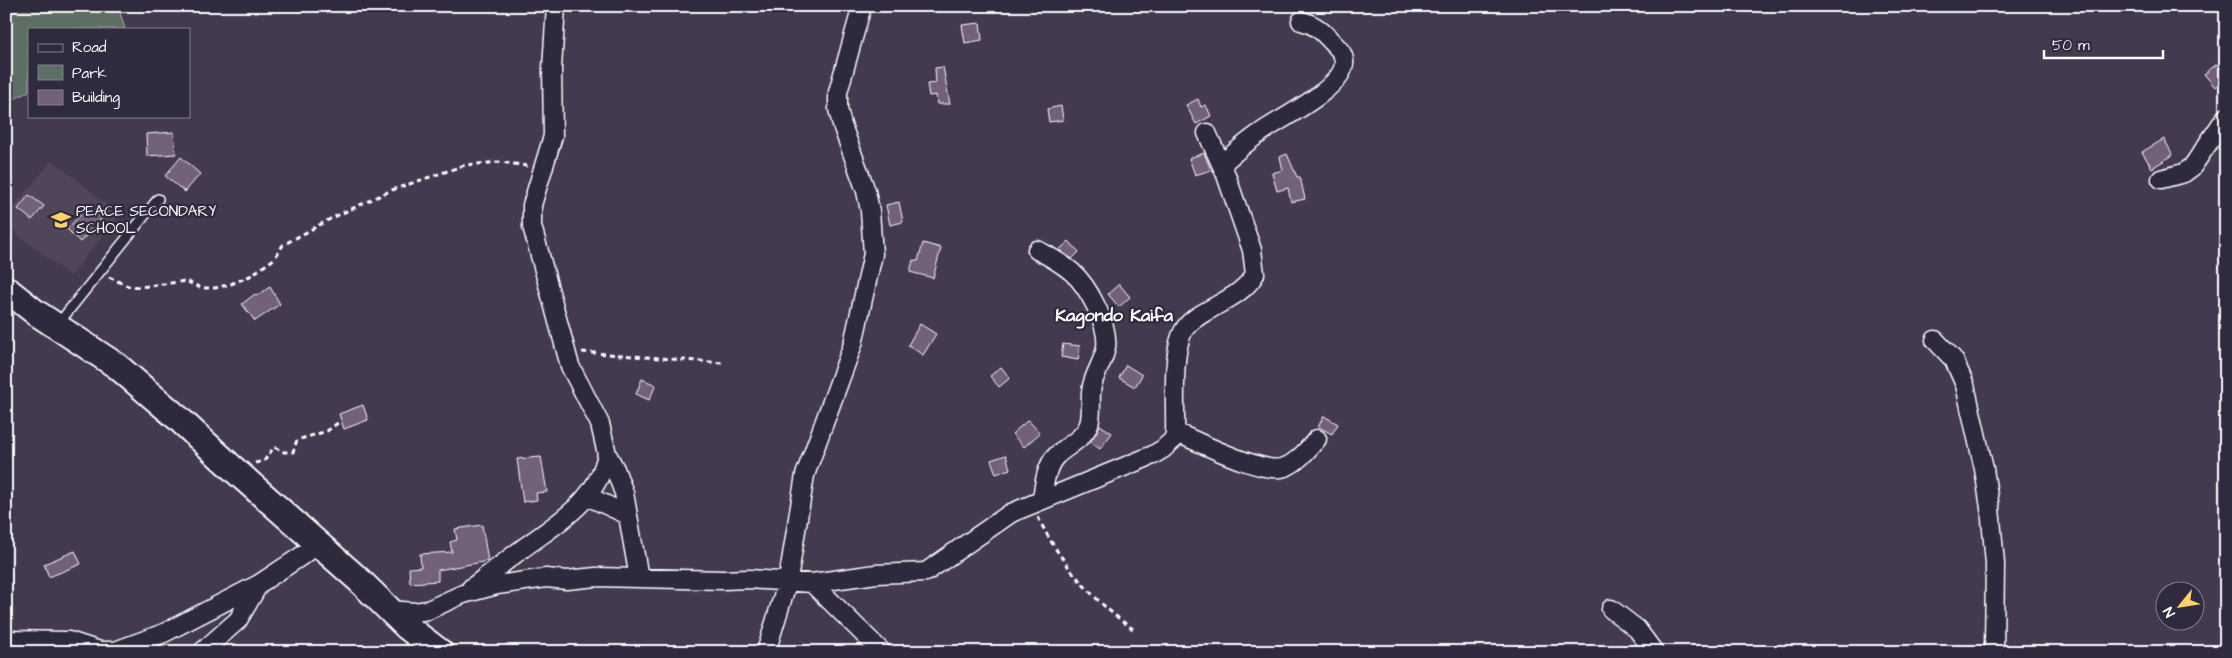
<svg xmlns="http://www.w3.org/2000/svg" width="2232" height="658" font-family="'Architects Daughter',sans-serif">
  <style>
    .built { fill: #51455c }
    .green { fill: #5d6e65; stroke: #aeb6b2 }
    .building { fill: #736079; stroke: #fff }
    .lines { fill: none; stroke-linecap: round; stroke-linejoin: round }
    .lane-casing { stroke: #fff; stroke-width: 12 }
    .street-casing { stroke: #fff; stroke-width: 21 }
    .secondary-casing { stroke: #fff; stroke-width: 29 }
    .path { stroke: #fff; stroke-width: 3; stroke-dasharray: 5 4; stroke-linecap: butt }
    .lane { stroke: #2f2a3d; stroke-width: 9 }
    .street { stroke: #2f2a3d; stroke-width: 18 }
    .secondary { stroke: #2f2a3d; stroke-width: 25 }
    .labels { text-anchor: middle; stroke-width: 4.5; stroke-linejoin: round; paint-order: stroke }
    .poi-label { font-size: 15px; fill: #fff; stroke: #2f2a3d; text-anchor: start }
    .quarter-label { font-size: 18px; font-weight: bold; fill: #fff; stroke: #2f2a3d }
  </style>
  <rect width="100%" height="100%" fill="#433a4f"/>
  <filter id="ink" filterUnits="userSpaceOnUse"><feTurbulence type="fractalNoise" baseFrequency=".02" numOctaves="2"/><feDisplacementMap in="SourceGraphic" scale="10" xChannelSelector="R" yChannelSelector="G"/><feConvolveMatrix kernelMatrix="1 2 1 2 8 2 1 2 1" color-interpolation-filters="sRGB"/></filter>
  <g filter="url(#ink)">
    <path class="built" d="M 52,160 L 120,215 L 70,276 L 6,225 L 6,216 Z"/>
    <path class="green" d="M 6,6 L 118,6 L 125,29 L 29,29 L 29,91 L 6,104 Z"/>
    <path class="building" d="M 980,23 L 982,40 L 965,43 L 962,25 Z
      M 2217,64 L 2226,75 L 2226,78 L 2215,87 L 2204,74 Z
      M 943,67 L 950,104 L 937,104 L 936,95 L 929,96 L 927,84 L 936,83 L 935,68 Z
      M 1198,99 L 1201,107 L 1206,105 L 1211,116 L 1196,124 L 1186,105 Z
      M 1061,106 L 1063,120 L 1049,122 L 1047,109 Z
      M 174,132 L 176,154 L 147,156 L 146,134 Z
      M 2164,139 L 2173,155 L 2152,168 L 2142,152 Z
      M 1204,153 L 1211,170 L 1195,175 L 1189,158 Z
      M 1287,154 L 1297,177 L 1300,177 L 1305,199 L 1291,202 L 1288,188 L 1277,191 L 1272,173 L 1283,170 L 1280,157 Z
      M 181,157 L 200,174 L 185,192 L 165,176 Z
      M 29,195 L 44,206 L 32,220 L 18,209 Z
      M 899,202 L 903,222 L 890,225 L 886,205 Z
      M 90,205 L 103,217 L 80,242 L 67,229 Z
      M 1069,241 L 1079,252 L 1072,259 L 1059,250 Z
      M 923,243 L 941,248 L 933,278 L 910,272 L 913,260 L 918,261 Z
      M 1119,284 L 1130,297 L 1119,307 L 1108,294 Z
      M 270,287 L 280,304 L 255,321 L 242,304 L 255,294 L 256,296 Z
      M 920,324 L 936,334 L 923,355 L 908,345 Z
      M 1063,344 L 1080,346 L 1078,360 L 1061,357 Z
      M 1126,365 L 1142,375 L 1135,387 L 1119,378 Z
      M 1001,367 L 1010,378 L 999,387 L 990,376 Z
      M 642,379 L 656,385 L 649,400 L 636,394 Z
      M 363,405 L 368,420 L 344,429 L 339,414 Z
      M 1324,416 L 1338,424 L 1332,434 L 1318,427 Z
      M 1028,420 L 1040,433 L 1024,447 L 1012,434 Z
      M 1100,425 L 1112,433 L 1100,449 L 1090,442 Z
      M 1006,455 L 1010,469 L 996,474 L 991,460 Z
      M 541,457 L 547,492 L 536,493 L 537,500 L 523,502 L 517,459 Z
      M 482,525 L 488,561 L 438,570 L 438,581 L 410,583 L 409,568 L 421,567 L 420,554 L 452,552 L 450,542 L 457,540 L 455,529 Z
      M 75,551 L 81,564 L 49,577 L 44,564 Z"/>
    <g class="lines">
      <defs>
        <path id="lane" d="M 58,324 L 158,199"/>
        <path id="street" d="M 556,6 L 552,68 L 553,136 L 532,205 L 532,226 L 570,366 L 600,424 L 607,454 L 615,469 L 624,493 L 639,578
          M 1222,164 C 1235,152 1248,141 1263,131 C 1282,118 1342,88 1344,64 C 1345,54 1338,48 1332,42 C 1322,31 1315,24 1301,21
          M 2161,179 L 2184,173 L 2192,167 L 2226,117
          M 1037,250 C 1049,256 1061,263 1072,272 C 1088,286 1109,325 1106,347 C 1104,361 1095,372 1092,386 C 1089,398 1093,412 1089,424 C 1084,439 1066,446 1056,456 C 1046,466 1044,485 1042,499
          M 1935,340 L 1954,360 L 1965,385 L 1984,469 L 1990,508 L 1995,563 L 1994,652
          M 1175,432 C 1197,441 1265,476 1285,467 C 1298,462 1308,449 1317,439
          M 587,496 L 628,515
          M 812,583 L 882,652
          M 471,588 C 486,577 499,566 514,555 C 551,526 597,505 607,454
          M 1611,609 L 1637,629 L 1654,652
          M 389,610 L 415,612 L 428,610 L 463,594 L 497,585 L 546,578 L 567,580 L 596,577 L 723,580 L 748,579 L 812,583 L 876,574 L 926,572 L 1011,513 L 1153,455 L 1163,449 L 1174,439 L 1175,432 C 1176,407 1171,351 1184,330 C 1190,319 1204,313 1214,307 C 1230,298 1246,290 1255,274 L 1252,250 L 1226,175 L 1207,133
          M 6,640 L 69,641 L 100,651 L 115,651 L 164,633 L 259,584 L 318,545
          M 202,652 L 238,620 L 259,584
          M 766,652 L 788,580 L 805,475 L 853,344 L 873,254 L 870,211 L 866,191 L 842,125 L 838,109 L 838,92 L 862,6"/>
        <path id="secondary" d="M 6,289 L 35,312 L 117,366 L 179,419 L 230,466 L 359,580 L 407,627 L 440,652"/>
      </defs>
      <use href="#lane" class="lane-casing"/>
      <use href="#street" class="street-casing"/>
      <use href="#secondary" class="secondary-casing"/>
      <path class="path" d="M 109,277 L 128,286 L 140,287 L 186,281 L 201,288 L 215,288 L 231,284 L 250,276 L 274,259 L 283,245 L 332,218 L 392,190 L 465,165 L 500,162 L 528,166
        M 582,352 L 723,363
        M 255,463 L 264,461 L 274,447 L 284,452 L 293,452 L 297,440 L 327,431 L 339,422
        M 1038,517 C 1058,560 1094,602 1133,629"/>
      <use href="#lane" class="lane"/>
      <use href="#street" class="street"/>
      <use href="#secondary" class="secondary"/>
    </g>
  </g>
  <defs>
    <symbol id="school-bare" viewBox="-9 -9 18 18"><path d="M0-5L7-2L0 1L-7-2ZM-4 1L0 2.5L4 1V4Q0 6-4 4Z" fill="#ffd166" stroke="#2f2a3d" stroke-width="2.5" paint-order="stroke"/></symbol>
  </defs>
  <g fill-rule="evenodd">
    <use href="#school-bare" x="47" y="206" width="28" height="28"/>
  </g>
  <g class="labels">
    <g class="poi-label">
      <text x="76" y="216">PEACE SECONDARY<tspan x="76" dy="17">SCHOOL</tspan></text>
    </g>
    <g class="quarter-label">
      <text x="1114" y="321">Kagondo Kaifa</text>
    </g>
  </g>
  <rect width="2232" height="658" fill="none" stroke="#2f2a3d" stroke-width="25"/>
  <rect x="12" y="12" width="2207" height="633" fill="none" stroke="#fff" stroke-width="2" filter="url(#ink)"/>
  <rect x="28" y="28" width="162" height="90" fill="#2f2a3d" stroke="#827f8b"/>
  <rect x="38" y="44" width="25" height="8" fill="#2f2a3d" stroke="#827f8b"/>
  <text x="72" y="52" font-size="15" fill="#ffffff">Road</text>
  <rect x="38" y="65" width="25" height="15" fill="#5d6e65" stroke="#827f8b"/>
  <text x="72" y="78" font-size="15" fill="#ffffff">Park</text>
  <rect x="38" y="90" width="25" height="15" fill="#736079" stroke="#827f8b"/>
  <text x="72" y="102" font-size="15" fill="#ffffff">Building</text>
  <g transform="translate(2180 606) rotate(240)"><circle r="24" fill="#2f2a3d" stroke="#827f8b"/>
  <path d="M0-4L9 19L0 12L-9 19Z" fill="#ffd166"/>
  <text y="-8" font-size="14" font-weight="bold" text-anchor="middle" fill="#ffffff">N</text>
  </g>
  <path d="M2044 50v8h119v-8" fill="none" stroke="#ffffff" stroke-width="2.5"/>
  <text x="2052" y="50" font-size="15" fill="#ffffff" stroke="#2f2a3d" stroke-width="4" paint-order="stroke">50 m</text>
</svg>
